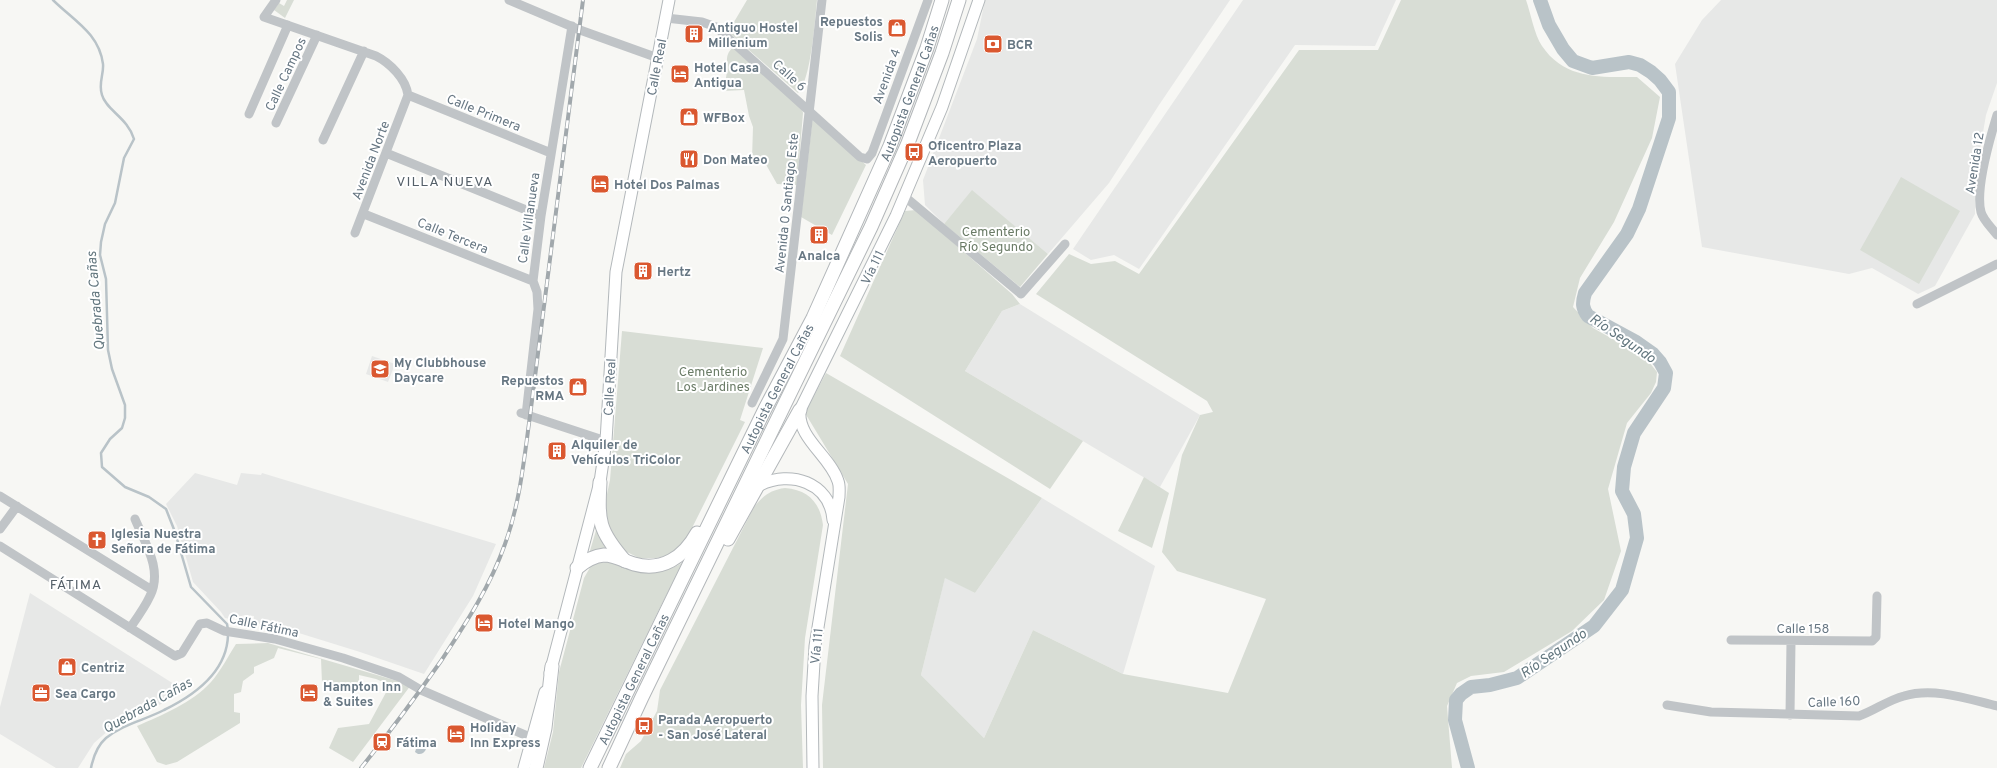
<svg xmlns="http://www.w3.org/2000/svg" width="1997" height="768" font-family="Overpass,sans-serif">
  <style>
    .built { fill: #e7e8e7 }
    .green { fill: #d8ddd5 }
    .water { fill: #b9c3c8 }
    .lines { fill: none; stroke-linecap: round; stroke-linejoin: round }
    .stream { stroke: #b9c3c8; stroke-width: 2.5 }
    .river { stroke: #b9c3c8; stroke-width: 14 }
    .major-casing { stroke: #b3b8bb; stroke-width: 13 }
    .highway-casing { stroke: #b3b7ba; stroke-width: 15 }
    .minor { stroke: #c0c4c7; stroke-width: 9 }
    .major { stroke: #fff; stroke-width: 11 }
    .highway { stroke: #fff; stroke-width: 13 }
    .rail-casing { stroke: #a1a8ac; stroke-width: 4 }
    .rail { stroke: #fff; stroke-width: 2.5; stroke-dasharray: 8; stroke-linecap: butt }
    .labels { text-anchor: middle; stroke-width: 4; stroke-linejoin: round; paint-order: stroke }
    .poi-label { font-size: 13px; font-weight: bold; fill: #677783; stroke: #fff; text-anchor: start }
    .street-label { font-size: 13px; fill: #677783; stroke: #fff }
    .park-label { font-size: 13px; fill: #6a7b66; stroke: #fff }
    .neighbourhood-label { font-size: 14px; letter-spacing: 1px; fill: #556069; stroke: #fff }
    .water-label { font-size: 14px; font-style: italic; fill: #63777f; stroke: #fff }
  </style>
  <rect width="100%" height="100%" fill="#f7f7f4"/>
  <path class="built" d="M 985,0 L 1230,0 L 1159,105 L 1109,183 L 1048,254 L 972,191 L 944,224 L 925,205 L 923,180 L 977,39 Z
    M 1243,0 L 1396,0 L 1375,46 L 1295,45 L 1139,269 L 1114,255 L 1091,260 L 1073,249 Z
    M 1721,0 L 1997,0 L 1997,83 L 1986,115 L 1975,179 L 1975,214 L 1935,286 L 1918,294 L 1872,268 L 1849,274 L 1702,247 L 1675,64 L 1702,20 Z
    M 1020,304 L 1200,415 L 1160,487 L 965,371 L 1002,311 Z
    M 372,356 L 395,364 L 388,382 L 366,374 Z
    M 195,473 L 237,485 L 241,473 L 261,475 L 262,473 L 496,544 L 473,596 L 424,674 L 360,652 L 273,625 L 254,623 L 254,616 L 245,615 L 231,619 L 225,618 L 221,612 L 193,582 L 177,526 L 166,504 Z
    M 1042,498 L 1155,566 L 1123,674 L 1033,630 L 984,738 L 921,675 L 945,577 L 975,593 Z
    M 30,593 L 185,691 L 150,710 L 116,724 L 94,743 L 78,768 L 56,768 L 0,734 L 0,707 Z"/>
  <path class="green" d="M 287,0 L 294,0 L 285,18 L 274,10 L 279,3 L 284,6 Z
    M 747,0 L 817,0 C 815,20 811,80 798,93 L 726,30 L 731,27 Z
    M 1401,0 L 1526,0 C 1531,14 1534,34 1542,46 C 1565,80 1601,77 1637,77 L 1660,97 L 1652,138 L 1614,222 L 1580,278 L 1573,307 L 1593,328 L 1645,357 L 1657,372 L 1656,382 L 1651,393 L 1627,423 L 1608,489 L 1621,551 L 1604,600 L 1572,631 L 1504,672 L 1471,676 L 1457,683 L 1447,706 L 1452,768 L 823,768 L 822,705 L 848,484 L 805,413 L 826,373 L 1042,498 L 975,593 L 945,578 L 921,675 L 984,738 L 1033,630 L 1123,674 L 1228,693 L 1266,599 L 1177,571 L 1162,552 L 1182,455 L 1200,415 L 1213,412 L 1207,401 L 1036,294 L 1069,254 L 1091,264 L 1115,261 L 1139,274 L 1299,50 L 1378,50 Z
    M 733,47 L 802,109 L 803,113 L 797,185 L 777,184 L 764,161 L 752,159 L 753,127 L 749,116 L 744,90 L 723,91 C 725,85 726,78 727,71 C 728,61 724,56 733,47 Z
    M 813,116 L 866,165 L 832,235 L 801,217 Z
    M 1901,177 L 1960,211 L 1919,284 L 1860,250 Z
    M 972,190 L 1048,254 L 1020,287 L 944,224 Z
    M 916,210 L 1012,294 L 1020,304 L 1002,311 L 965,371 L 1083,441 L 1050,489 L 840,356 L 905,211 Z
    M 622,331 L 763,348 L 740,420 L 745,422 L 691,530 L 683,543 L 676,550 L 665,556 L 656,558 L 639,558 L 625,551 L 612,538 L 603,513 L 610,480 Z
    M 1144,477 L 1169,493 L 1152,548 L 1118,531 Z
    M 785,488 C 808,490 820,502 823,525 L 805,638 L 801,705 L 803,768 L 620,768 L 626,754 L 641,741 L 657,711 L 660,690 L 754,507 C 763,496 770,490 785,488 Z
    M 597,527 L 609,551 L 589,554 Z
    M 607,562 C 614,563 621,567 628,569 C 648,576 664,573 682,563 L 581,768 L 544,768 L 553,732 L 559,672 L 584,578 L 592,564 Z
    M 268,643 L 411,685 L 353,762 L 329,748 L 338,728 L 369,724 L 390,685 L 376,679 L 359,675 L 359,683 L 322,683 L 321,659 L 278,648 L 274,658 L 254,667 L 254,673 L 243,681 L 241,692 L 234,694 L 234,712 L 240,713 L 240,723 L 177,762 L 166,765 L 157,762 L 137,726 C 162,715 192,703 211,682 C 221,671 228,656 236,644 Z"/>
  <path class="water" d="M 422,741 L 427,743 C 427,748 425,755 418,754 L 415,752 L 416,749 Z"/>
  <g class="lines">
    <path class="stream" d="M 53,0 C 73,20 99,33 103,64 C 104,74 98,84 102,95 C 106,110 128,118 134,139 L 124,158 L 115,203 L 105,224 L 101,242 L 100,255 L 106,279 L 108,350 L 112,369 L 125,405 L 125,418 L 122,428 L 110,439 L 101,453 L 102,467 L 125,487 L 149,497 L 166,509 L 175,532 L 191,587 L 227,624 L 228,630
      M 91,768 C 93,758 98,745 106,738 C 123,724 145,720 164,710 C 195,695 227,672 228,635"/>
    <path class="river" d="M 1468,768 L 1455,720 L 1456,700 L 1461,694 L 1471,687 L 1490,685 L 1517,678 L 1594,626 L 1622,590 L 1637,538 L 1634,514 L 1622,491 L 1624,467 L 1634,433 L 1664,388 L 1666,373 L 1660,362 L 1653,354 L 1636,342 L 1588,316 C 1582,308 1582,303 1585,293 L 1627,234 L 1639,209 L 1669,118 L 1669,92 L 1660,80 L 1651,72 L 1640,65 L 1629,62 L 1592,68 L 1573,61 L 1563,49 L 1549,25 L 1540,0"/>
    <defs>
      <path id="major" d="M 760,485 C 790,470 830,482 833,520
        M 550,673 L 600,482 L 606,441 L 616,272 L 669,0
        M 524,768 L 545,692
        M 813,768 L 812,696 L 815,646 L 839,497 C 839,492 840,486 838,481 C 830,456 797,438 800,410 L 896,216 L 942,107 L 979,0"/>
      <g id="highway">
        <path d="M 600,482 C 598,521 598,530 625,561"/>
        <path d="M 728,539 L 800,410"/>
        <path d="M 577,568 C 585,561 593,556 604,555 C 615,555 624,561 634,564 C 662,572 684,557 697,533"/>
        <path d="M 536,768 L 545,728 L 552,666"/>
        <path id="s1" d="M 590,768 L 765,409 L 813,318 L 890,146 L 927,48 L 942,0"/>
        <path d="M 609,768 L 642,697 L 871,227 L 908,143 L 942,53 L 959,0"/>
      </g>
    </defs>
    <use href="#major" class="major-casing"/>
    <use href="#highway" class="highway-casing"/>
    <path class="minor" d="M 276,0 L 264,17 L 376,56 C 390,63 406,79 408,95
      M 509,0 L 580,30 L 658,58
      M 666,18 L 702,22 L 716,27 L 860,157 L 867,159 L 872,153 L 928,0
      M 408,95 L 551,153
      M 249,114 L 288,25
      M 1997,115 C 1990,138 1975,189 1981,212 C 1983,220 1992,228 1997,235
      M 276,123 L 317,35
      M 323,140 L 364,51
      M 386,153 L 541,216
      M 904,196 L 1021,294 L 1065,244
      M 364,214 L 533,281
      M 355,233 L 408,95
      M 1917,304 L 1997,264
      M 752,403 L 783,339 L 822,0
      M 521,413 L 606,441
      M 526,415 L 538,309 L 537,292 L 533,281 L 541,216 L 572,26
      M 0,496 L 152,590
      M 0,529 L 17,506
      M 0,546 L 175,656 L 182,653 L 200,624 L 207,623 L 224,631 L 275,639 L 343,658 L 399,677 L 421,690 L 532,738
      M 130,628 C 137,618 145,607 150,596 C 163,570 145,543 135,519
      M 1731,640 L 1872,641 L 1876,637 L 1877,596
      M 1667,705 L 1711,712 L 1859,716 C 1874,711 1888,700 1904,696 C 1934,687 1968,699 1997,706
      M 1790,715 L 1791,641"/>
    <use href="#major" class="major"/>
    <use href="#highway" class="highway"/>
    <defs>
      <path id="rail" d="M 361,768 C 389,733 415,698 441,661 C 466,623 490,587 505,544 C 520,503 524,459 530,416 L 583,0"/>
    </defs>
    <use href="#rail" class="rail-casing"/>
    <use href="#rail" class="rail"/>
  </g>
  <defs>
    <symbol id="shop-square" viewBox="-11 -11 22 22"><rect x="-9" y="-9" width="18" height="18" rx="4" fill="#da5830" stroke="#fff"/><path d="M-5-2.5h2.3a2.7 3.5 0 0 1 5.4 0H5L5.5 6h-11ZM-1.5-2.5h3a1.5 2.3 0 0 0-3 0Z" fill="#fff"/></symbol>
    <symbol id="building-square" viewBox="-11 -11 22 22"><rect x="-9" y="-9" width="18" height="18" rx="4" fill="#da5830" stroke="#fff"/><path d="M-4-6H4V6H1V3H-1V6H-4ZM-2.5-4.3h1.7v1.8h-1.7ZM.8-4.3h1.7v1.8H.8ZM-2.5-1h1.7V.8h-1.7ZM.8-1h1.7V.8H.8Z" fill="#fff"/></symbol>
    <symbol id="bank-square" viewBox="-11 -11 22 22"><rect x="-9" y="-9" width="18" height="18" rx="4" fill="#da5830" stroke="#fff"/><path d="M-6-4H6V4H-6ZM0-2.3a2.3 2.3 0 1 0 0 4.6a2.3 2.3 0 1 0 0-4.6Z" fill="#fff"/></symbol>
    <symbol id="hotel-square" viewBox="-11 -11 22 22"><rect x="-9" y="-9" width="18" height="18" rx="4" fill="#da5830" stroke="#fff"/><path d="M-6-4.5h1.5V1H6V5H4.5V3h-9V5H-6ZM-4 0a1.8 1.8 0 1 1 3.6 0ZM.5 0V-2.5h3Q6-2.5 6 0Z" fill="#fff"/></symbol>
    <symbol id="bus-square" viewBox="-11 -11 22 22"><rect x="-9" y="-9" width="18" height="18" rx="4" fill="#da5830" stroke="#fff"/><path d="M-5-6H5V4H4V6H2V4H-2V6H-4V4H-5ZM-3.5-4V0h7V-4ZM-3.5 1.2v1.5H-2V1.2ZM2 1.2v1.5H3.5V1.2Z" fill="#fff"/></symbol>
    <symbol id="restaurant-square" viewBox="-11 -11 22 22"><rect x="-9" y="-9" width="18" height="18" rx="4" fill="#da5830" stroke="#fff"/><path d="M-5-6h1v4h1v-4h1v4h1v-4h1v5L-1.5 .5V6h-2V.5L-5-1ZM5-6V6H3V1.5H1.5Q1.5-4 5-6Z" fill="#fff"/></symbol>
    <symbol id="school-square" viewBox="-11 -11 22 22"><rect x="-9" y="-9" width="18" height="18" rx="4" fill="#da5830" stroke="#fff"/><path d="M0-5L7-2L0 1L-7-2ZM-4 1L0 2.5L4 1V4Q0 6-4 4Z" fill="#fff"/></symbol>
    <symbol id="church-square" viewBox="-11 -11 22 22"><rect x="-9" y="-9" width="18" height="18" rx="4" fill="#da5830" stroke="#fff"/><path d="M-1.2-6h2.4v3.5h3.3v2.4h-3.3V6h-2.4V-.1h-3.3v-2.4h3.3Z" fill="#fff"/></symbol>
    <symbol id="office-square" viewBox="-11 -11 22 22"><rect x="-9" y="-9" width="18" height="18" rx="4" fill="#da5830" stroke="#fff"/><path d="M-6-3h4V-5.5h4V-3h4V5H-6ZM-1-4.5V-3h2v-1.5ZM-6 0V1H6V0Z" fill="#fff"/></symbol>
    <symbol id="station-square" viewBox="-11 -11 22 22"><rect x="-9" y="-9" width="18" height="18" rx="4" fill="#da5830" stroke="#fff"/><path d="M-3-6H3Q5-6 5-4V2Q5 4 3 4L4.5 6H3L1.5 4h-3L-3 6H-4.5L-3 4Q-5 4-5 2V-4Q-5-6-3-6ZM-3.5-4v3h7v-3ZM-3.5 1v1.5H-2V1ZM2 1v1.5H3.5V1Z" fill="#fff"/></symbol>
  </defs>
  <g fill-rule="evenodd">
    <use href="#shop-square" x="886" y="17" width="22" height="22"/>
    <use href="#building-square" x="683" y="23" width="22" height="22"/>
    <use href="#bank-square" x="982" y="33" width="22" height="22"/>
    <use href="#hotel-square" x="669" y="63" width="22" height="22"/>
    <use href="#shop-square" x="678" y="106" width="22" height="22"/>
    <use href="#bus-square" x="903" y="141" width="22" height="22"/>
    <use href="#restaurant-square" x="678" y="148" width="22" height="22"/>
    <use href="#hotel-square" x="589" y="173" width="22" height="22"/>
    <use href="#building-square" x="808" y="224" width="22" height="22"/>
    <use href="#building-square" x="632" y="260" width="22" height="22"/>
    <use href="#school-square" x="369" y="358" width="22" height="22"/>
    <use href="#shop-square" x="567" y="376" width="22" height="22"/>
    <use href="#building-square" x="546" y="440" width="22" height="22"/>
    <use href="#church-square" x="86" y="529" width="22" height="22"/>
    <use href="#hotel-square" x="473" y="612" width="22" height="22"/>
    <use href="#shop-square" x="56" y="656" width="22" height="22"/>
    <use href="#office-square" x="30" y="682" width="22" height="22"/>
    <use href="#hotel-square" x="298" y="682" width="22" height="22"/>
    <use href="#bus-square" x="633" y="715" width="22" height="22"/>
    <use href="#hotel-square" x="445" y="723" width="22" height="22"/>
    <use href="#station-square" x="371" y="731" width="22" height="22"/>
  </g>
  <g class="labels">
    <g class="poi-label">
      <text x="883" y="26" text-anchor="end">Repuestos<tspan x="883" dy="15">Solis</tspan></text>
      <text x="708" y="32">Antiguo Hostel<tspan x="708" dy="15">Millenium</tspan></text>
      <text x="1007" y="49">BCR</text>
      <text x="694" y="72">Hotel Casa<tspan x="694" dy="15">Antigua</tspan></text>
      <text x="703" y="122">WFBox</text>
      <text x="928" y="150">Oficentro Plaza<tspan x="928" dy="15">Aeropuerto</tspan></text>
      <text x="703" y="164">Don Mateo</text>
      <text x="614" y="189">Hotel Dos Palmas</text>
      <text x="819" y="260" text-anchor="middle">Analca</text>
      <text x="657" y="276">Hertz</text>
      <text x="394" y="367">My Clubbhouse<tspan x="394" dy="15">Daycare</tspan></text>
      <text x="564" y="385" text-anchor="end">Repuestos<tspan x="564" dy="15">RMA</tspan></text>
      <text x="571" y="449">Alquiler de<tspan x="571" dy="15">Vehículos TriColor</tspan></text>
      <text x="111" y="538">Iglesia Nuestra<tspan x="111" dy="15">Señora de Fátima</tspan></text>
      <text x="498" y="628">Hotel Mango</text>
      <text x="81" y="672">Centriz</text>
      <text x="323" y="691">Hampton Inn<tspan x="323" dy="15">&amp; Suites</tspan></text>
      <text x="55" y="698">Sea Cargo</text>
      <text x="658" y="724">Parada Aeropuerto<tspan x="658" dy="15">- San José Lateral</tspan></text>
      <text x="470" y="732">Holiday<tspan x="470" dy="15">Inn Express</tspan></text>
      <text x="396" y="747">Fátima</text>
    </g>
    <g class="street-label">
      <text transform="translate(656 67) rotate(-79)" y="5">Calle Real</text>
      <text transform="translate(285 74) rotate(-65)" y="5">Calle Campos</text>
      <text transform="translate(790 75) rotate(42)" y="5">Calle 6</text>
      <text transform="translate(886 76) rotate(-70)" y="5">Avenida 4</text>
      <text dy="5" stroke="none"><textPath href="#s1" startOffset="747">Autopista General Cañas</textPath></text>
      <text transform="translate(484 112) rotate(22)" y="5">Calle Primera</text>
      <text transform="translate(370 160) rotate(-69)" y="5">Avenida Norte</text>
      <text transform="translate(1974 163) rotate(-81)" y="5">Avenida 12</text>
      <text transform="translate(786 203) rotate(-84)" y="5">Avenida 0 Santiago Este</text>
      <text transform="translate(528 218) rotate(-82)" y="5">Calle Villanueva</text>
      <text transform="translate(453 235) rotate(22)" y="5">Calle Tercera</text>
      <text transform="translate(872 267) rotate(-64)" y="5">Vía 111</text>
      <text transform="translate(609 387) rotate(-87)" y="5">Calle Real</text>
      <text dy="5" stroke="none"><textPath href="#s1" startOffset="423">Autopista General Cañas</textPath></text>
      <text transform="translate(264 625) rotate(12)" y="5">Calle Fátima</text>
      <text x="1803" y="633">Calle 158</text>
      <text transform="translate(816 646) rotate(-84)" y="5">Vía 111</text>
      <text dy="5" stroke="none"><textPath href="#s1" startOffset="99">Autopista General Cañas</textPath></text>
      <text transform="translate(1834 701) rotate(-2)" y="5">Calle 160</text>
    </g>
    <g class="park-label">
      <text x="996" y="236">Cementerio<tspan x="996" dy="15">Río Segundo</tspan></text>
      <text x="713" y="376">Cementerio<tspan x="713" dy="15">Los Jardines</tspan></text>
    </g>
    <g class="neighbourhood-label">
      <text x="445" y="186">VILLA NUEVA</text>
      <text x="76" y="589">FÁTIMA</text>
    </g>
    <g class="water-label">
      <text transform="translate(95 301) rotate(-95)" y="5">Quebrada Cañas</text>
      <text transform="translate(1623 338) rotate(34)" y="5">Río Segundo</text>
      <text transform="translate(1553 653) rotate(-34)" y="5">Río Segundo</text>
      <text transform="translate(147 705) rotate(-29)" y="5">Quebrada Cañas</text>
    </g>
  </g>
</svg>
